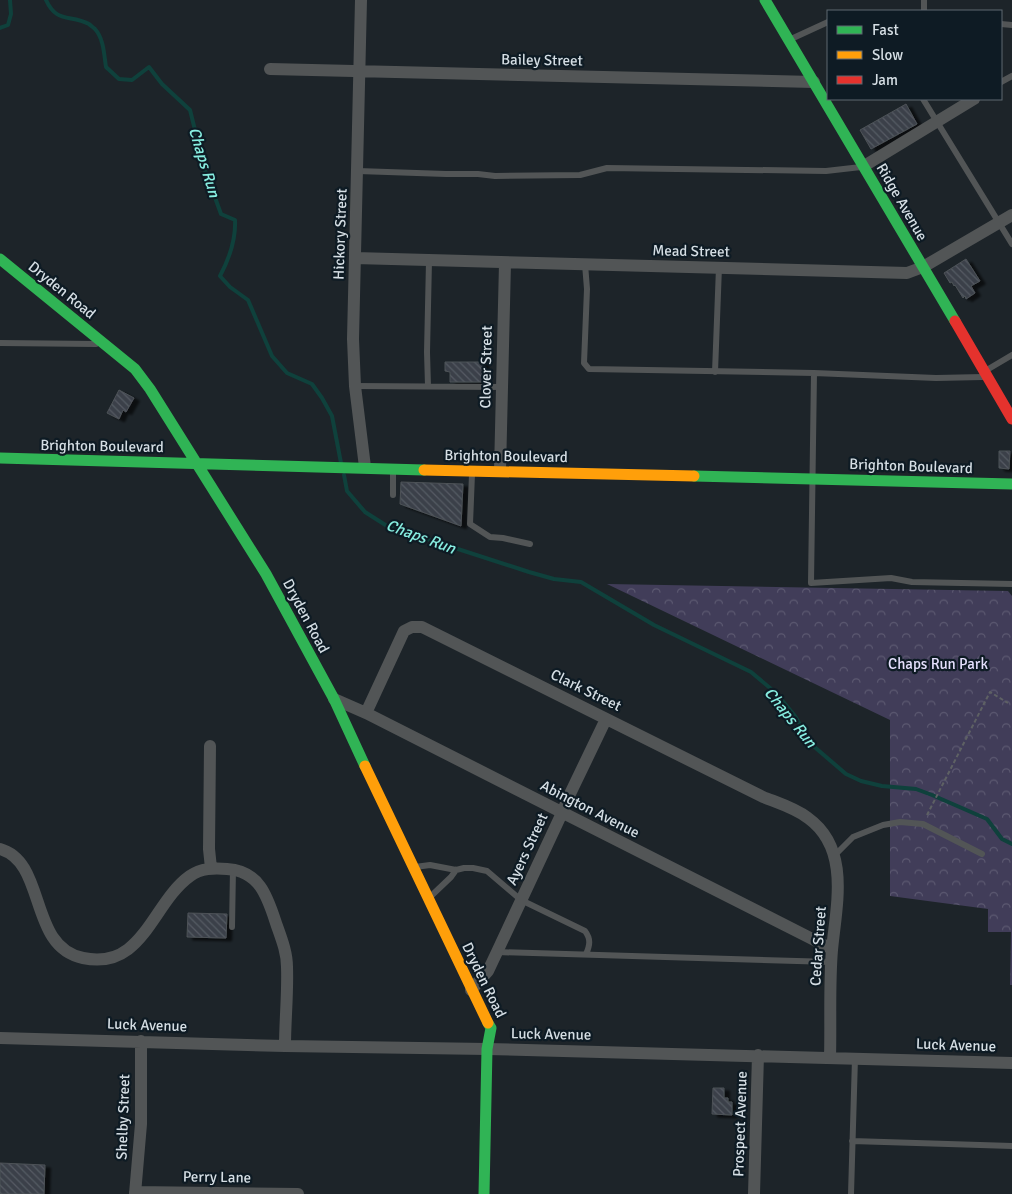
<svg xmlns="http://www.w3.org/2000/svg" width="1012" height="1194" font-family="Signika,sans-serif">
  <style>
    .park { fill: url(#park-crowns) }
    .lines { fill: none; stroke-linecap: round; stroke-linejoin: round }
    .stream { stroke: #0f413c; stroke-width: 4 }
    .building { fill: url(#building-back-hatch); stroke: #4d5257; filter: url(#shadow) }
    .path { stroke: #5e6164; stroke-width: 2; stroke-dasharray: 4 2.5; stroke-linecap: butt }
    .lane { stroke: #525556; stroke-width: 6 }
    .street { stroke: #525556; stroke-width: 12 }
    .fast { stroke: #30b455; stroke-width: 11 }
    .slow { stroke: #ff9f0a; stroke-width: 11 }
    .jam { stroke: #e5322d; stroke-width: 11 }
    .labels { text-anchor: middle; stroke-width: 4.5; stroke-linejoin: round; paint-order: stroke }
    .street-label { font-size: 15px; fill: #d5dee4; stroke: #0e1b24 }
    .park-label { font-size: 15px; fill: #e5e0fd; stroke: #0e1b24 }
    .water-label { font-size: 16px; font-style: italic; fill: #87eee1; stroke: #0e1b24 }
  </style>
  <defs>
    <pattern id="park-crowns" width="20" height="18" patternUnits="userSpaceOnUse" patternTransform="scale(1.25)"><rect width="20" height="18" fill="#413d59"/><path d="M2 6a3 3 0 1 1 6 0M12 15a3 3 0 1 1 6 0" fill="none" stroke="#5c5971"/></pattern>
    <pattern id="building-back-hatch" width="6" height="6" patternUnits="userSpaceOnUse" patternTransform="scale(1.25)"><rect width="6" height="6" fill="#3a4049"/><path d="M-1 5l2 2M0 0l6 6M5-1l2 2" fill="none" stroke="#565b63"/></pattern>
    <filter id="shadow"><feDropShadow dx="5.5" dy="3" stdDeviation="1" flood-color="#0009"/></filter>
  </defs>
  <rect width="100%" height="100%" fill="#1d2429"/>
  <path class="park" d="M 607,584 L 1008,591 L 1012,596 L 1012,985 L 1010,985 L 1011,932 L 988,932 L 988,909 L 890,896 L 890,720 Z"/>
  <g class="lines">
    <path class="stream" d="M 46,0 C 57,24 70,14 89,24 C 90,25 94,28 95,29 C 104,39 104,55 106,67 L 119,79 L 132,80 L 149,67 L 162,84 L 190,110 L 205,170 L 221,214 L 235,220 C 236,239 229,259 220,276 L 230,287 L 248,300 L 272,356 L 287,373 L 312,384 L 322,398 L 332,416 L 341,463
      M 0,28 L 8,25 L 11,14 L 10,0
      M 344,475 L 347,491 L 365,512 L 387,526 L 529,572 L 554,579 L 581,582 L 654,625 L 751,672 L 776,693 L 795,716 L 811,744 L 846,774 L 861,781 L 882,786 L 916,789 L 932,795 L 987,819 L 1002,839 L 1012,844"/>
  </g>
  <path class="building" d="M 906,104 L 917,124 L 871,149 L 860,130 Z
    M 966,259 L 980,281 L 971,286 L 975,293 L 966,299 L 965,296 L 963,298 L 955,285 L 954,286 L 952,282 L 950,283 L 944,273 Z
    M 445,362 L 483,362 L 483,382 L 450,382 L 450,372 L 445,371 Z
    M 119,390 L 134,398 L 126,412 L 123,410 L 119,419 L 107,413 Z
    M 999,451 L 1010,451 L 1009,469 L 999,468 Z
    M 401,482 L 463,484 L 461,526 L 400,504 Z
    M 188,913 L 227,914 L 226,938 L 187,937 Z
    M 713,1088 L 724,1088 L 724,1098 L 728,1098 L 728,1102 L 732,1102 L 732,1115 L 712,1114 Z
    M 0,1163 L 45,1165 L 44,1194 L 0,1194 Z"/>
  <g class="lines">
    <path class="path" d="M 927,815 L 990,692 L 1008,703"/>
    <path class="lane" d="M 924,11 L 924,0
      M 1001,24 L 1012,25
      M 791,39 L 828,22
      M 1001,82 L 1012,76
      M 923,99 L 1012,244
      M 358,171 L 446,174 L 478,174 L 495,176 L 580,175 L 607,168 L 826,171 L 861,167
      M 585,264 L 587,289 L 584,363 L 589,369 L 814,373 L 936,378 L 983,377
      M 0,343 L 96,344
      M 985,371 L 1012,355
      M 715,372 L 719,267
      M 814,373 L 811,583 L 891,578 L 912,582 L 1012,584
      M 355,386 L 502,387
      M 428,386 L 427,352 L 429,261
      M 472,474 L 470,524 L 490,537 L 503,538 L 530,544
      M 393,495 L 393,472
      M 834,856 L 853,837 L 883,825 L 900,822 L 923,824 L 982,854
      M 415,867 L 430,865 L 456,870 L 464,868 L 473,868 L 487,871 L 521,900 L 585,931 C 591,939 590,945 586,954
      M 429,898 L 451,877 L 456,870
      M 232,927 L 233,869
      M 497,952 L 832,962
      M 852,1141 L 1012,1146
      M 851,1194 L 855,1058"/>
    <path class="street" d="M 361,0 L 353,339 L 355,386 L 365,467
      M 270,69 L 814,82
      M 864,166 L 974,99
      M 355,258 L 907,273 L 923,267 L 1012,215
      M 500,471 L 505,263
      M 334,699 L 366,713 L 832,949
      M 366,713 L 404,631 L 412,627 L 422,627 L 763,797 C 778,803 795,808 808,818 C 851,849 836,906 832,950 C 829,986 831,1022 830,1058
      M 210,746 L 209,849 L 211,868
      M 0,849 C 47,862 28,947 83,958 C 143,971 152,903 190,876 C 201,868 214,868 227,869 C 261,871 268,899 277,926 C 282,940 287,953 287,967 C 288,993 285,1020 285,1046
      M 471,990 L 488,971 L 497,952 L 562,813 L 569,796 L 606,719
      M 0,1038 L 285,1046 L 487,1049 L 1012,1063
      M 135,1192 L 298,1194
      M 135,1194 L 141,1124 L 141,1041
      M 754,1194 L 758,1055"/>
    <path class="fast" d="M 765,0 L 955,321
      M 0,259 L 135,369 L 150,389 L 266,574 L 334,699 L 365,766
      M 0,458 L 424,470
      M 694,476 L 1012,484
      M 484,1194 L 487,1049 L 491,1028 L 488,1023"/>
    <path class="slow" d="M 424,470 L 694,476
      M 365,766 L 488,1023"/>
    <path class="jam" d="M 955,321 L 1012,419"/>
  </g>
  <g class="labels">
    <g class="street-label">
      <text transform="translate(542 60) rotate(1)" y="5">Bailey Street</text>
      <text transform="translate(902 202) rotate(60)" y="5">Ridge Avenue</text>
      <text transform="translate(340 234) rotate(-88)" y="5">Hickory Street</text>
      <text transform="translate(691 251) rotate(1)" y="5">Mead Street</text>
      <text transform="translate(62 290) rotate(39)" y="5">Dryden Road</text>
      <text transform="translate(486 367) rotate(-89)" y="5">Clover Street</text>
      <text transform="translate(102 446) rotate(1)" y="5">Brighton Boulevard</text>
      <text transform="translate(506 456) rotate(1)" y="5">Brighton Boulevard</text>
      <text transform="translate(911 466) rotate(2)" y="5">Brighton Boulevard</text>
      <text transform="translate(306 616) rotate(62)" y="5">Dryden Road</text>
      <text transform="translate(586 690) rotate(26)" y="5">Clark Street</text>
      <text transform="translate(590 809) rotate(27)" y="5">Abington Avenue</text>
      <text transform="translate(527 849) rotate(-65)" y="5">Ayers Street</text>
      <text transform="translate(818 946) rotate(-86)" y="5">Cedar Street</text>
      <text transform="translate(484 980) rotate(64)" y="5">Dryden Road</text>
      <text transform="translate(147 1025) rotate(2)" y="5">Luck Avenue</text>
      <text transform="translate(551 1034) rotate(1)" y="5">Luck Avenue</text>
      <text transform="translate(956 1045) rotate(2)" y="5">Luck Avenue</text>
      <text transform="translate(123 1117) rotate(-88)" y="5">Shelby Street</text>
      <text transform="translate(740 1124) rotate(-88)" y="5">Prospect Avenue</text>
      <text transform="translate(217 1177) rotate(1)" y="5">Perry Lane</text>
    </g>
    <g class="park-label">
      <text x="938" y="669">Chaps Run Park</text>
    </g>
    <g class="water-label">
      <text transform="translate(205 162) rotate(73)" y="6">Chaps Run</text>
      <text transform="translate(421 536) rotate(20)" y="6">Chaps Run</text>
      <text transform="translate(791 717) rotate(51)" y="6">Chaps Run</text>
    </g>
  </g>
  <rect x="827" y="10" width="175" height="90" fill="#0e1b24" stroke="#5e6971"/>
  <rect x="837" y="26" width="25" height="8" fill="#30b455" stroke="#5e6971"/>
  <text x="872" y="35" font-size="15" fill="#d5dee4">Fast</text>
  <rect x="837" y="51" width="25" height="8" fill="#ff9f0a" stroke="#5e6971"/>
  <text x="872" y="60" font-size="15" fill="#d5dee4">Slow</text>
  <rect x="837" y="76" width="25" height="8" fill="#e5322d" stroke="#5e6971"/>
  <text x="872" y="85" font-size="15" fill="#d5dee4">Jam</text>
</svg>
